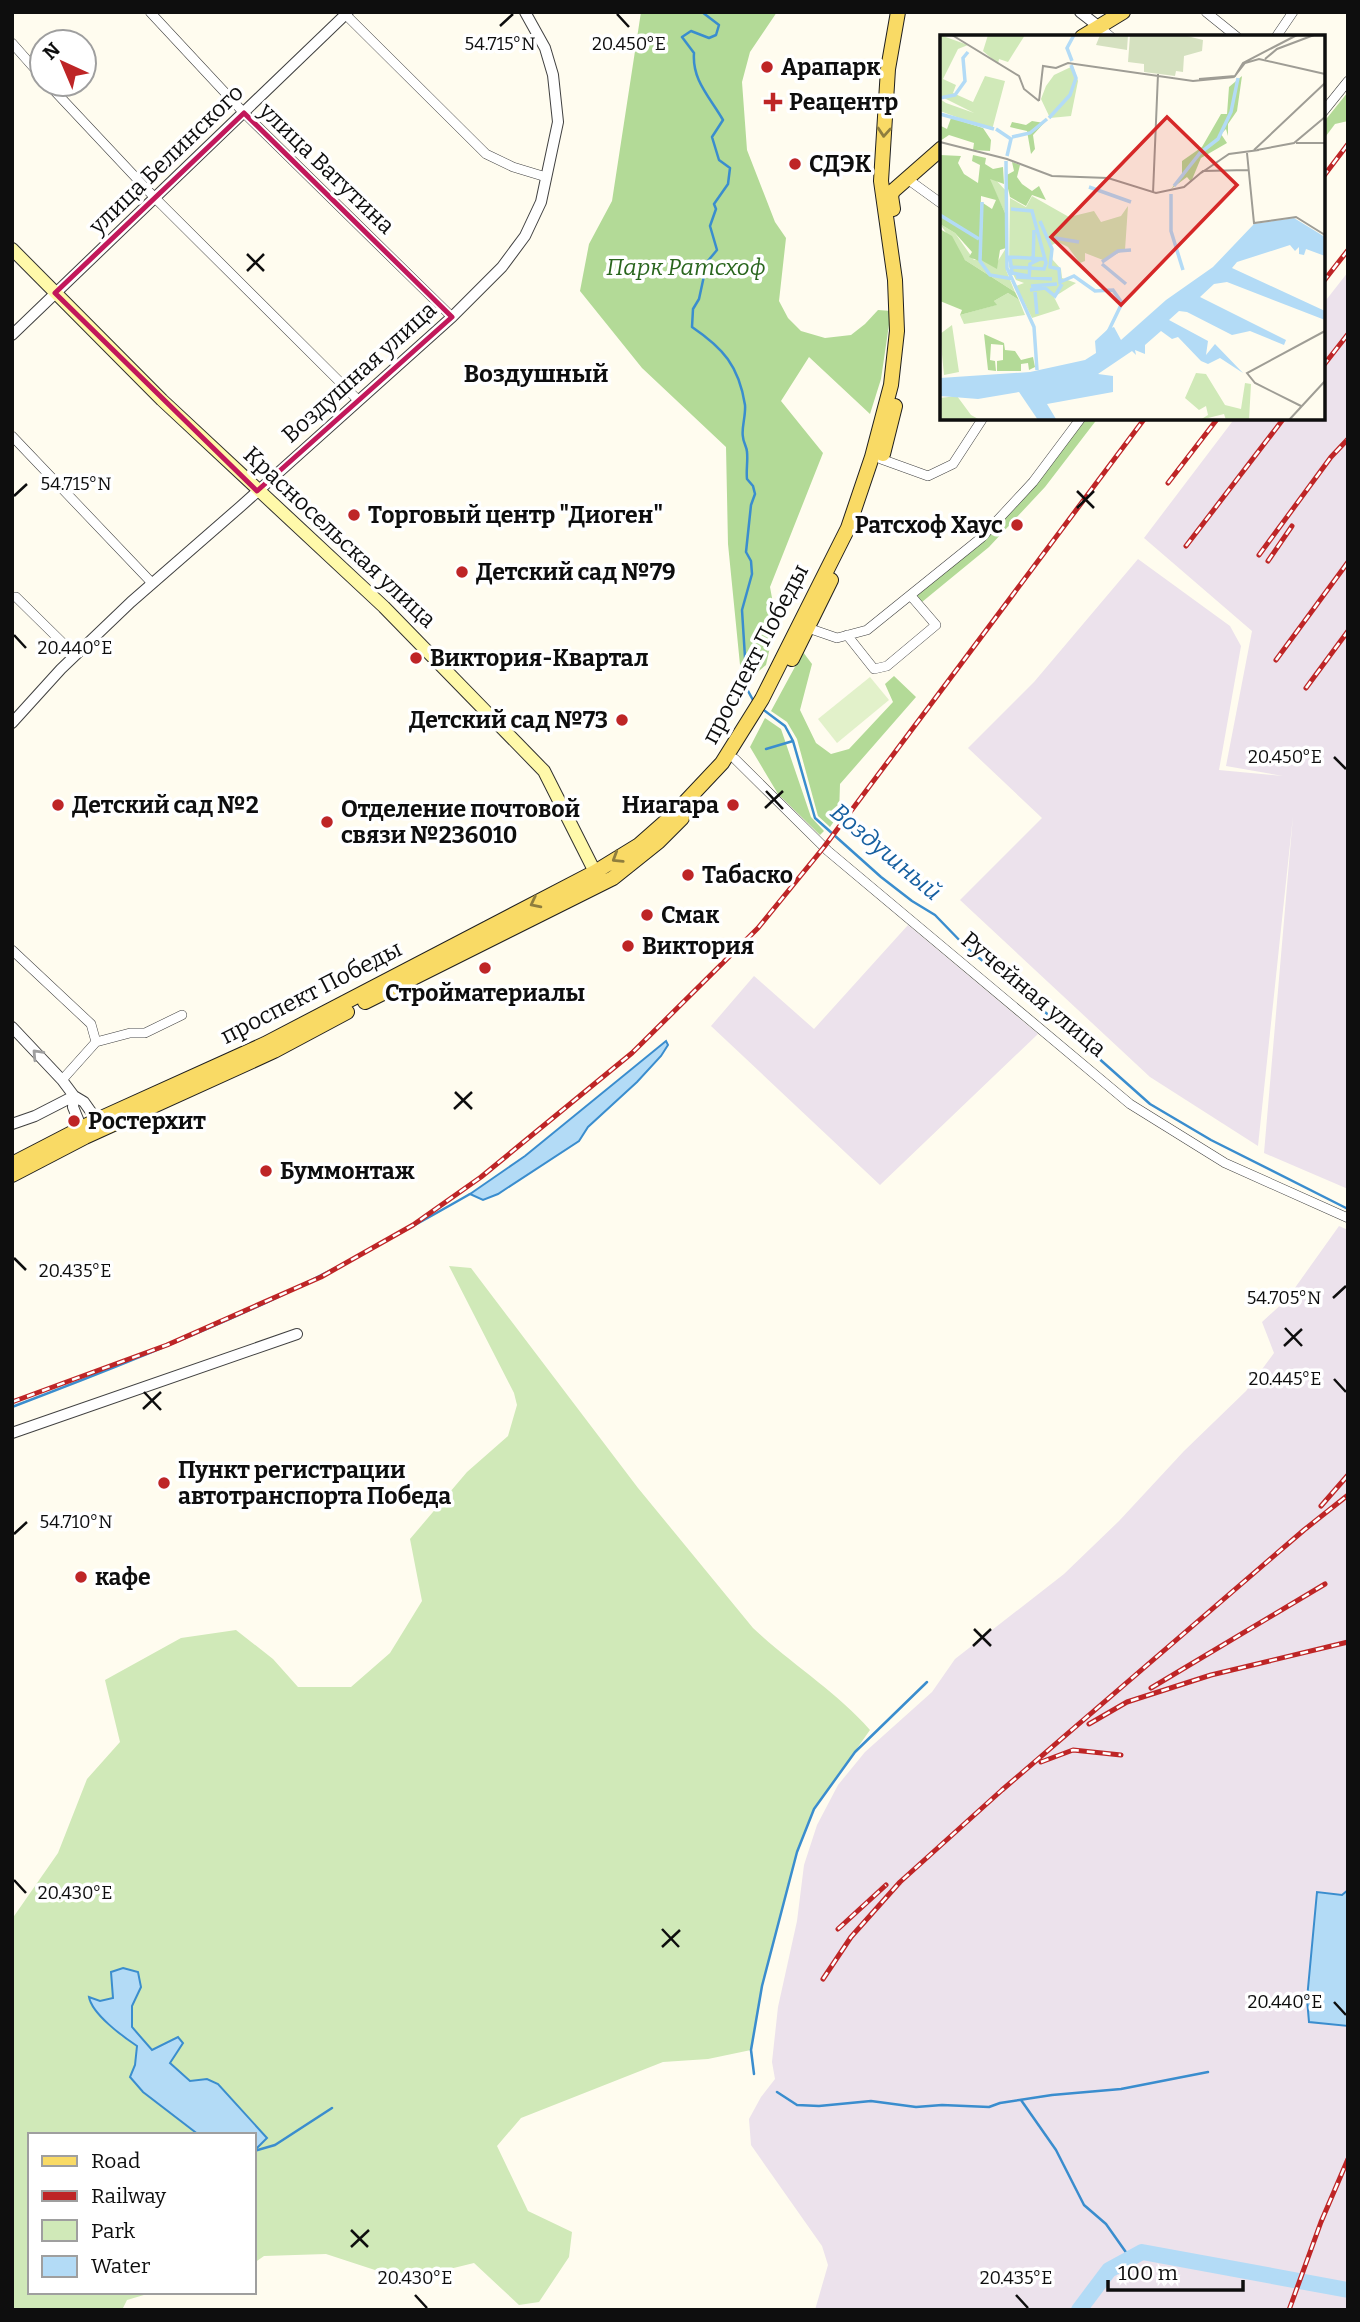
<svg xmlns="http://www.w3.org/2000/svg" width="1360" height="2322" font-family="Bitter,serif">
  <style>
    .industrial { fill: #ece2ec }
    .green { fill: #d0e9b8 }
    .forest { fill: #b3da97 }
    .pitch { fill: #e2f1ca }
    .water { fill: #b3dbf6; stroke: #3a8dce; stroke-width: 2 }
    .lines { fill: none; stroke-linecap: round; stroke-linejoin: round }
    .stream { stroke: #3a8dce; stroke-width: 2.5 }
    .river { stroke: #b3dbf6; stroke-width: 16 }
    .minor-casing { stroke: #414141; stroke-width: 10 }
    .tertiary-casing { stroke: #414141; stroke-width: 12 }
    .secondary-casing { stroke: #303030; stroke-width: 14 }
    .primary-casing { stroke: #1f1f1f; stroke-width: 16 }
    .minor { stroke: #fff; stroke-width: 9 }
    .tertiary { stroke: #fff; stroke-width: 10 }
    .secondary { stroke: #fff9aa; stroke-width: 12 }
    .primary { stroke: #f9da65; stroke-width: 14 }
    .rail-casing { stroke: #be2526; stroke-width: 5 }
    .rail { stroke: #fff; stroke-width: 2.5; stroke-dasharray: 8; stroke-linecap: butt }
    .oneway { stroke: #8f7e3e }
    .oneway2 { stroke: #9f9f9f }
    .marked { fill: none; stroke: #c2185b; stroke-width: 5; stroke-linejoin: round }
    .ticks { fill: none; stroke: #0e0e0e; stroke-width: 2.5 }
    .poi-dot { fill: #be2526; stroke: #fff; stroke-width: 2.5 }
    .labels { text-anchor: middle; stroke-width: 7; stroke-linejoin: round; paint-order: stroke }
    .poi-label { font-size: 23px; font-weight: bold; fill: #0e0e0e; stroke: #fff; text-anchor: start }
    .street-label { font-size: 23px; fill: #0e0e0e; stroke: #fff }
    .park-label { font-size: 23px; font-style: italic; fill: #2a661e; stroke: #fff }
    .neighbourhood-label { font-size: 24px; font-weight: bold; fill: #0e0e0e; stroke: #fff }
    .water-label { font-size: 24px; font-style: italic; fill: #165fa0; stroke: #fff }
    .inset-river { fill: none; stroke: #b3dbf6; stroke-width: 3.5 }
    .inset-road { fill: none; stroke: #9f9d95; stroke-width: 2 }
    .view { fill: #d62828; fill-opacity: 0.15; stroke: #d62828; stroke-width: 3.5 }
    .inset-edge { fill: none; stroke: #0e0e0e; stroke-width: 3.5 }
    .ticks-label { font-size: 18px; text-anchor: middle; fill: #0e0e0e; stroke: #fff; stroke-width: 7; stroke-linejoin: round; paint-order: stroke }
  </style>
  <rect width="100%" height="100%" fill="#fffcef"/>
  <path class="industrial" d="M 1348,272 L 1348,1189 L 1264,1153 L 1293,816 L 1258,1146 L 1150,1077 L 960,900 L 1042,818 L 968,748 L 1034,682 L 1138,559 L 1230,626 L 1241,646 L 1219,770 L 1283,776 L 1226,766 L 1252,631 L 1144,538 L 1235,418 L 1323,418 L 1323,304 Z
    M 908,925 L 1038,1034 L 880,1185 L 711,1026 L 754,976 L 814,1029 Z
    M 1339,1226 L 1348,1230 L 1348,2310 L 815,2310 L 828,2265 L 822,2246 L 751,2145 L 749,2119 L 761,2097 L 775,2079 L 772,2062 L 778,2007 L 797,1921 L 804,1865 L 817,1825 L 838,1785 L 865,1752 L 932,1692 L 955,1659 L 1064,1574 L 1119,1521 L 1184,1451 L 1246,1391 L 1274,1353 L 1262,1322 L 1287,1299 Z"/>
  <path class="green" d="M 449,1266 L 471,1268 L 638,1488 L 753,1628 C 791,1664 836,1691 870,1730 L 814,1809 L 797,1851 L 762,1986 L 751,2050 L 708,2059 L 663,2062 L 521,2118 L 497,2146 L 528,2211 L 572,2232 L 569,2257 L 539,2302 L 519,2305 L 474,2263 L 425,2275 L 378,2271 L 326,2254 L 264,2256 L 254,2263 L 254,2151 L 266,2138 L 218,2084 L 207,2079 L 190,2081 L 170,2063 L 182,2043 L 152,2050 L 132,2027 L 132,2006 L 141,1987 L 111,1972 L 113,1998 L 100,2001 L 121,2036 L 137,2046 L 135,2065 L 130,2078 L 143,2092 L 199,2135 L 30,2135 L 30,2292 L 154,2292 L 127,2300 L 122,2310 L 12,2310 L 12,1919 L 58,1853 L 87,1779 L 120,1742 L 105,1680 L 181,1638 L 236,1630 L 273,1659 L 298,1687 L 351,1687 L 390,1653 L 422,1601 L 410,1539 L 467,1472 L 508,1436 L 517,1405 L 514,1393 Z"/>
  <path class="forest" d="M 641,12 L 777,12 L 750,52 L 742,82 L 747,150 L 775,222 L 786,238 L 779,301 L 788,318 L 801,331 L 825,338 L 851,335 L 865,324 L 878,310 L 891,311 L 881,379 L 870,414 L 809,357 L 781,401 L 823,453 L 770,587 L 776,620 L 766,665 L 742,685 L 728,544 L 726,447 L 642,368 L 580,291 L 589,244 L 612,201 Z
    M 1348,92 L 1348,121 L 1335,124 L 1323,140 L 1323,123 Z
    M 1086,418 L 1098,418 L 1045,487 L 989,547 L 922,602 L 917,595 L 1035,485 Z
    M 803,652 L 812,664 L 800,710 L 816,743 L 831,754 L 849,749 L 893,702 L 885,684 L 894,676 L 916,697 L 840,784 L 839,814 L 830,827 L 818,816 L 797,739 L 787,722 L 771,711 Z
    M 765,718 L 781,729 L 811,817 L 824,831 L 820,835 L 778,794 L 750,747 Z"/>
  <path class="pitch" d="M 870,677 L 889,700 L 837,743 L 818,719 Z"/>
  <path class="water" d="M 666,1041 L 668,1045 L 661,1056 L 637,1082 L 588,1127 L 579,1141 L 498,1194 L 483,1200 L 470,1194 L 525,1156 Z
    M 1348,1890 L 1348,2026 L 1309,2022 L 1307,1999 L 1317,1892 L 1342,1895 Z
    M 123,1968 L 138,1972 L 141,1987 L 132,2006 L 132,2027 L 152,2050 L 178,2037 L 183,2043 L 170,2063 L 190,2081 L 207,2079 L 218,2084 L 267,2138 L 254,2151 L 254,2135 L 199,2135 L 143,2092 L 130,2077 L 135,2065 L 137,2046 C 122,2036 92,2014 89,1997 L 100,2001 L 113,1998 L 111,1972 Z"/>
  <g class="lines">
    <path class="stream" d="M 702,12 L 719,25 L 716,35 L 709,38 L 691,31 L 682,37 L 694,53 C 692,80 709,96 723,120 L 712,137 L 719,160 L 730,168 L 728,184 L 714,204 L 716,209 L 710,226 L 717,250 L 707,262 L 699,299 L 693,309 L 692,327 C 723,348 739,366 745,405 C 746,416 741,429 743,437 C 743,442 747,447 747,452 C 748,461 746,470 747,479 L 753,486 L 755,494 L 751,505 L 746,552 L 751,561 L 752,574 L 742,610 L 747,689 L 754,702
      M 761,708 L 785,726 L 793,741 L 815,818 L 881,877 L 912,901 L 935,915 L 967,948 L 1068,1031 L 1150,1104 L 1211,1140 L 1348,1209
      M 766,749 L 793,741
      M 12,1407 C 102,1373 191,1338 278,1297 C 343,1265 407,1230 470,1194
      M 754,2074 L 751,2050 L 762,1986 L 797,1852 L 814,1809 L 855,1752 L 927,1682
      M 777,2092 L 797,2105 L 819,2106 L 871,2101 L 916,2107 L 942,2105 L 989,2107 L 1000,2103 L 1052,2095 L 1121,2089 L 1208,2072
      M 1021,2100 L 1056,2150 L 1084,2205 L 1106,2224 L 1130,2258
      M 254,2151 L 275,2145 L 332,2108
      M 45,2293 L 47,2292"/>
    <path class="river" d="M 1079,2310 L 1109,2270 L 1142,2252 L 1348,2290"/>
    <defs>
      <path id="minor" d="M 150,12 L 244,113 L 452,317
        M 343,12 L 486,154 L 513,167 L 546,177
        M 1206,12 L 1237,37
        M 1098,26 L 1111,37
        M 1276,37 L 1293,12
        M 12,43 L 42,77
        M 48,84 L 155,198 L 358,400
        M 1323,112 L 1348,81
        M 906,178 L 942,204
        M 12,436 L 152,583
        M 881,459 L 928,476 L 953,464 L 983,418
        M 16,597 L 75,655
        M 808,628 L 837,638 L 867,630 L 981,538 L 1033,482 L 1081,418
        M 847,635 L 874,669 L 887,666 L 936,625 L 911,596
        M 735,759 L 828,851 L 1130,1104 L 1225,1163 L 1348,1218
        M 12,950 L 91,1024 L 96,1042 L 62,1080
        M 96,1042 L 130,1033 L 145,1033 L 182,1015"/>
      <path id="tertiary" d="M 1080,12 L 1098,26
        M 12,335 L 348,12
        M 12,723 L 61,669 L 131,602 L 240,507 L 452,317 L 502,267 L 525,236 L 541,202 L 558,122 L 553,75 L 545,48 L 525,12
        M 12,1027 L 62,1080 L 74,1096 L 84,1102 L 101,1126
        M 74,1096 L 73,1107 L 84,1134
        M 12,1124 L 35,1116 L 74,1096
        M 12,1433 L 297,1334"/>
      <path id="secondary" d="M 12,249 L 162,400 L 384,607 L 544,771 L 595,872"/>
      <path id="primary" d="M 1082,37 L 1123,12
        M 893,209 L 891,196 L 893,191 L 942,148
        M 883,454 L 895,406
        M 792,659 L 831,580
        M 365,1002 L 613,878 L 658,842 L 682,818
        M 12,1164 L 97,1120 L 265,1044 L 595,872 L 639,845 L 673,815 L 722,763 L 762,699 L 848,528 L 872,457 L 891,385 L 897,331 L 895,280 L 881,181 L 888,69 L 898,12
        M 12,1175 L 85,1137 L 274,1051 L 347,1012"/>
    </defs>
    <use href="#minor" class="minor-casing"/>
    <use href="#tertiary" class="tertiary-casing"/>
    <use href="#secondary" class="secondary-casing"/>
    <use href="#primary" class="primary-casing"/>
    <use href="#minor" class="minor"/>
    <use href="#tertiary" class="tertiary"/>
    <use href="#secondary" class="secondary"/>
    <use href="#primary" class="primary"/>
    <defs>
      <path id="rail" d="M 1323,177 L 1348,144
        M 1323,282 L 1348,250
        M 1323,366 L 1348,334
        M 1168,483 L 1218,418
        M 1186,546 L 1284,418
        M 1259,555 L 1331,457 L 1348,439
        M 1268,561 L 1292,526
        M 1276,660 L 1348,562
        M 1306,688 L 1348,631
        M 12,1402 L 167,1345 L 321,1277 L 413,1225 L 481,1177 L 632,1053 L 758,928 L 824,847 L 1145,418
        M 1321,1506 L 1348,1475
        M 1151,1688 L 1325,1584
        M 1089,1724 L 1127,1702 L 1211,1675 L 1348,1642
        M 1041,1762 L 1073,1750 L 1121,1755
        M 838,1929 L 886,1885
        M 823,1979 L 851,1937 L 900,1882 L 1002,1790 L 1304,1530 L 1348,1495
        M 1289,2310 L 1321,2222 L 1348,2159"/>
    </defs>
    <use href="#rail" class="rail-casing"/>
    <use href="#rail" class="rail"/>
  </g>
  <defs><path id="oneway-chevron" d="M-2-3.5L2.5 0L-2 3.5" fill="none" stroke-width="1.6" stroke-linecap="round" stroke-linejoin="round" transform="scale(1.75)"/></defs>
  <g class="oneway">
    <use href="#oneway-chevron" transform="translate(884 132) rotate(94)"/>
    <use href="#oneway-chevron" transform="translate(617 858) rotate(148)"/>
    <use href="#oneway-chevron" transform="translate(535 903) rotate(153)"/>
  </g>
  <use class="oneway2" href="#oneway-chevron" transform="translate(37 1054) rotate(-133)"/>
  <path class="marked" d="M 244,113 L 452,317 L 257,491 L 55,293 Z"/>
  <path class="ticks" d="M 617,14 L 629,27M 500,26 L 513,14M 247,254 L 264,271M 247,271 L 264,254M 1077,491 L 1094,508M 14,496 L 27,484M 1077,508 L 1094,491M 14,635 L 26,648M 1334,757 L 1346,769M 766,791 L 783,809M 765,808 L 783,791M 455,1092 L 472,1109M 454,1109 L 472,1092M 14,1258 L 26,1270M 1333,1298 L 1346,1286M 1285,1328 L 1302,1346M 1284,1346 L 1302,1329M 1334,1379 L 1346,1392M 144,1392 L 161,1410M 143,1409 L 161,1392M 14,1534 L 27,1522M 974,1629 L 991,1646M 973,1646 L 991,1629M 14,1880 L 26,1893M 662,1929 L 679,1947M 662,1947 L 680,1930M 1334,2002 L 1346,2015M 351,2230 L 368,2247M 351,2247 L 369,2230M 415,2295 L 427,2308M 1016,2295 L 1028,2308"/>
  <g class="poi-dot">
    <circle cx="767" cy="67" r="7"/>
    <path d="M769.5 91.5h7v7h7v7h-7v7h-7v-7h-7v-7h7z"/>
    <circle cx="795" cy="164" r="7"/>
    <circle cx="354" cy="515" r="7"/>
    <circle cx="1017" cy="525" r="7"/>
    <circle cx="462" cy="572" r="7"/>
    <circle cx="416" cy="658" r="7"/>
    <circle cx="622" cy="720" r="7"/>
    <circle cx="58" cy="805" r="7"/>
    <circle cx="733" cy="805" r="7"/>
    <circle cx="327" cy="822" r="7"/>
    <circle cx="688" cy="875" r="7"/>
    <circle cx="647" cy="915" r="7"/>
    <circle cx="628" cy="946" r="7"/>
    <circle cx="485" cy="968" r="7"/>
    <circle cx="74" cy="1121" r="7"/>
    <circle cx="266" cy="1171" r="7"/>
    <circle cx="164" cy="1483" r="7"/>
    <circle cx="81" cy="1577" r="7"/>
  </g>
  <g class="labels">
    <g class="poi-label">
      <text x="781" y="75">Арапарк</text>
      <text x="789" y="110">Реацентр</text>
      <text x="809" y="172">СДЭК</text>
      <text x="368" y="523">Торговый центр "Диоген"</text>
      <text x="1003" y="533" text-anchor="end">Ратсхоф Хаус</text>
      <text x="476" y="580">Детский сад №79</text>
      <text x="430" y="666">Виктория-Квартал</text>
      <text x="608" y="728" text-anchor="end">Детский сад №73</text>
      <text x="72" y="813">Детский сад №2</text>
      <text x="719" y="813" text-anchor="end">Ниагара</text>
      <text x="341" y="817">Отделение почтовой<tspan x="341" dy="26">связи №236010</tspan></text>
      <text x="702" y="883">Табаско</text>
      <text x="661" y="923">Смак</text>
      <text x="642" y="954">Виктория</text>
      <text x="485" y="1001" text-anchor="middle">Стройматериалы</text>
      <text x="88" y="1129">Ростерхит</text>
      <text x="280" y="1179">Буммонтаж</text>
      <text x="178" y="1478">Пункт регистрации<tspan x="178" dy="26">автотранспорта Победа</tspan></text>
      <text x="95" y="1585">кафе</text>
    </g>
    <g class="street-label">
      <text transform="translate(166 159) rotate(-44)" y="8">улица Белинского</text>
      <text transform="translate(327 168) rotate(44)" y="8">улица Ватутина</text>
      <text transform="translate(359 372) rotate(-42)" y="8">Воздушная улица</text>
      <text transform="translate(340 537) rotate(43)" y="8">Красносельская улица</text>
      <text transform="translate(755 654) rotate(-62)" y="8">проспект Победы</text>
      <text transform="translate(311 992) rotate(-27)" y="8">проспект Победы</text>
      <text transform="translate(1034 994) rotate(40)" y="8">Ручейная улица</text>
    </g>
    <g class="park-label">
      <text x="686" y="275">Парк Ратсхоф</text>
    </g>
    <g class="neighbourhood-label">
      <text x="536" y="382">Воздушный</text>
    </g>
    <g class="water-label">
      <text transform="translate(886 852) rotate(40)" y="8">Воздушный</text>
    </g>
  </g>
  <g transform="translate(940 35)">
    <rect width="385" height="385" fill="#fffcef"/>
    <path d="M 0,0 L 28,10 L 18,14 L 3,44 L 16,50 L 13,58 L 33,67 L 45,41 L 65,46 L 52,95 L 0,76 L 0,64 L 6,68 L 34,78 L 0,61 ZM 48,0 L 85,0 L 68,27 L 59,24 L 58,29 L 43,16 ZM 133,31 L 138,46 L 131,81 L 110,83 L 101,64 L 106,51 L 114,40 ZM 54,143 L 68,158 L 65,178 L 49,144 ZM 92,161 L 129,182 L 154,176 L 161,187 L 181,181 L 188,171 L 185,215 L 163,225 L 145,218 L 145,226 L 140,228 L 128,212 L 118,207 L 112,210 L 112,224 L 121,234 L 122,243 L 136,248 L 114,262 L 120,274 L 92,283 L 76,251 L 84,248 L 76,245 L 69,232 L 70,163 L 86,172 ZM 0,189 L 15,198 L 34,225 L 39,225 L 39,211 L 41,225 L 56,229 L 66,213 L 66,235 L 75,257 L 25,225 ZM 68,258 L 79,265 L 85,280 L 24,289 L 20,280 L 56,270 L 54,266 ZM 12,290 L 19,337 L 4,340 L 0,299 ZM 256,338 L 266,339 L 285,370 L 301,374 L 305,348 L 311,349 L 309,385 L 286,385 L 284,379 L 260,385 L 268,380 L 266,371 L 259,375 L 245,363 ZM 17,361 L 31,380 L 40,385 L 0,385 L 0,363 Z" fill="#d0e9b8"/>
    <path d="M 302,41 L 297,76 L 288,89 L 288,101 L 286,94 L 281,99 L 287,108 L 261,123 L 251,147 L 247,142 L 231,154 L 242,141 L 242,126 L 262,112 L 281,79 L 287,79 L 289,52 ZM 11,83 L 43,93 L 51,105 L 50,116 L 33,115 L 34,108 L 9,100 L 0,106 L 1,91 L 7,94 ZM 92,86 L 104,88 L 93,100 L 95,114 L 91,119 L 87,96 L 70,92 L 72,87 L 86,90 ZM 0,120 L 21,121 L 18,128 L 24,139 L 38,148 L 40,130 L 32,126 L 33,120 L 46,123 L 45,129 L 53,134 L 63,132 L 64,149 L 50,144 L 65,178 L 67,172 L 66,213 L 60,215 L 57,234 L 41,225 L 43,168 L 52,174 L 56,165 L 41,161 L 39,226 L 29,222 L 32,217 L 15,198 L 0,189 ZM 72,127 L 80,130 L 77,142 L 82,149 L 92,156 L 99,151 L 106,165 L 92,160 L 86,171 L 70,162 L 65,141 L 74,136 ZM 0,194 L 12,201 L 25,225 L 75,257 L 79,265 L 68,258 L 54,266 L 57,270 L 20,280 L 22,275 L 0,266 ZM 44,299 L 64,308 L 65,315 L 75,316 L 81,325 L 93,322 L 95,332 L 89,335 L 88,328 L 81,329 L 81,336 L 57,336 L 57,326 L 63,325 L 63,310 L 51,309 L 50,325 L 55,326 L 56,336 L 48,335 Z" fill="#b3da97"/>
    <path d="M 160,0 L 188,0 L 187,15 L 156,10 ZM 190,0 L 243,0 L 263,5 L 262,16 L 244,21 L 243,37 L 236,36 L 235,41 L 204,37 L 204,29 L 188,27 Z" fill="#d5e1c0"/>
    <path d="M 354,183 L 385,202 L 385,221 L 366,214 L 364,220 L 359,219 L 359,212 L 355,216 L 350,210 L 297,227 L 292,233 L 385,276 L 385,285 L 287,247 L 274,249 L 260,262 L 346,305 L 344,310 L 310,296 L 292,300 L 247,277 L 239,276 L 229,285 L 268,306 L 266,320 L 275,309 L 303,338 L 280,323 L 268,329 L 261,326 L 238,302 L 232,304 L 221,296 L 205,310 L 205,319 L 195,315 L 196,320 L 192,316 L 158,339 L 173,341 L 173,357 L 107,369 L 116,384 L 98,385 L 79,357 L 38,364 L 0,361 L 0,343 L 90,337 L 145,325 L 156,318 L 155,306 L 168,294 L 174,292 L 181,305 L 226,265 L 273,232 L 314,189 Z" fill="#b3dbf6"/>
    <path class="inset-river" d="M 132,26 L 127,13 L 134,0M 0,63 L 15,60 L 25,46 L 23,23 L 28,17M 0,79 L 54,94M 109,83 L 130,60 L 136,43 L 131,30M 56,94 L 71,104 L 67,121M 72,102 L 90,98 L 107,84M 66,126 L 67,233 L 94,292 L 97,335M 234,151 L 260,118 L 278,104 L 291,77 L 298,43M 149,152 L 191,167M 231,159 L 231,196 L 243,235M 42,167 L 40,226 L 50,240 L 73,244M 0,180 L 39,204M 100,186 L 112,214 L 110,232 L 119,234 L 120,247 L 134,241 L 155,256 L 173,255 L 182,268 L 168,297M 115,203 L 139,207M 162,227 L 178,216 L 191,215M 93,228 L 94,195M 162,229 L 186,249M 70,232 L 104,234 L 106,228 L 92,176 L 71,174M 89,241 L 72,238 L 70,222 L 104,224M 76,242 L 112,244M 89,245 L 90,229 L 100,224M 91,251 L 117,249M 90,255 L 105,253 L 115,261 L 122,249M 95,257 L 97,279"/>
    <path class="inset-road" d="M 12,0 L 79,41 L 84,54 L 99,66M 325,24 L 337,14 L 374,0M 259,44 L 295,41 L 303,28 L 357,0M 99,66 L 103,31 L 116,33 L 128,28 L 253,46 L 294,42 L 305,28 L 319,24 L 385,39M 0,107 L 67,124 L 112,141 L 168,143 L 216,158 L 244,152 L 263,136 L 308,135M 356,108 L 385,108M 314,115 L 385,48M 317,115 L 354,108 L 385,82M 307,118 L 314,188 L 356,182 L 385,200M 261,138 L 289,119 L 319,115M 213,158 L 218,39M 361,371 L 315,348 L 307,338 L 385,296M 349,385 L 385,346"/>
    <path class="view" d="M 227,82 L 297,150 L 181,270 L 111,202 Z"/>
    <rect width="385" height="385" class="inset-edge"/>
  </g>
  <g class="ticks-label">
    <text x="500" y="50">54.715°N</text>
    <text x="629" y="50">20.450°E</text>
    <text x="76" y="490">54.715°N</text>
    <text x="75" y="654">20.440°E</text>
    <text x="1285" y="763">20.450°E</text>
    <text x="75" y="1277">20.435°E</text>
    <text x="1284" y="1304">54.705°N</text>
    <text x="1285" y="1385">20.445°E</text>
    <text x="76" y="1528">54.710°N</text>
    <text x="75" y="1899">20.430°E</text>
    <text x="1285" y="2008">20.440°E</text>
    <text x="415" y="2284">20.430°E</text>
    <text x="1016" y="2284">20.435°E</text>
  </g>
  <rect width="1360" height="2322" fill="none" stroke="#0e0e0e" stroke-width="28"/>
  <rect x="28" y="2133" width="228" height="161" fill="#ffffff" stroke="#9f9f9f" stroke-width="2"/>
  <rect x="42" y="2156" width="35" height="10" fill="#f9da65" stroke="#9f9f9f" stroke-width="2"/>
  <text x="91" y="2168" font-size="21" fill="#0e0e0e">Road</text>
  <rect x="42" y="2191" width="35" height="10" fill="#be2526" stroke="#9f9f9f" stroke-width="2"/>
  <text x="91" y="2203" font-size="21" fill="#0e0e0e">Railway</text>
  <rect x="42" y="2220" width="35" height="21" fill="#d0e9b8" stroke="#9f9f9f" stroke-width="2"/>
  <text x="91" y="2238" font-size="21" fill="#0e0e0e">Park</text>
  <rect x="42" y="2256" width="35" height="21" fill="#b3dbf6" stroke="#9f9f9f" stroke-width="2"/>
  <text x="91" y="2273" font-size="21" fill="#0e0e0e">Water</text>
  <g transform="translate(63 63) rotate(316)"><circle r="33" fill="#ffffff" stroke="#9f9f9f" stroke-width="2"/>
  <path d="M0-5L12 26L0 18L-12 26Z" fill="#be2526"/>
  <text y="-10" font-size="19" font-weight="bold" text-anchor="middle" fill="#0e0e0e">N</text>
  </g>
  <path d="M1108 2280v10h135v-10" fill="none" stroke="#0e0e0e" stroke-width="3.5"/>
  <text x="1118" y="2280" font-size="21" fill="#0e0e0e" stroke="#ffffff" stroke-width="5" paint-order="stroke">100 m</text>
</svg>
